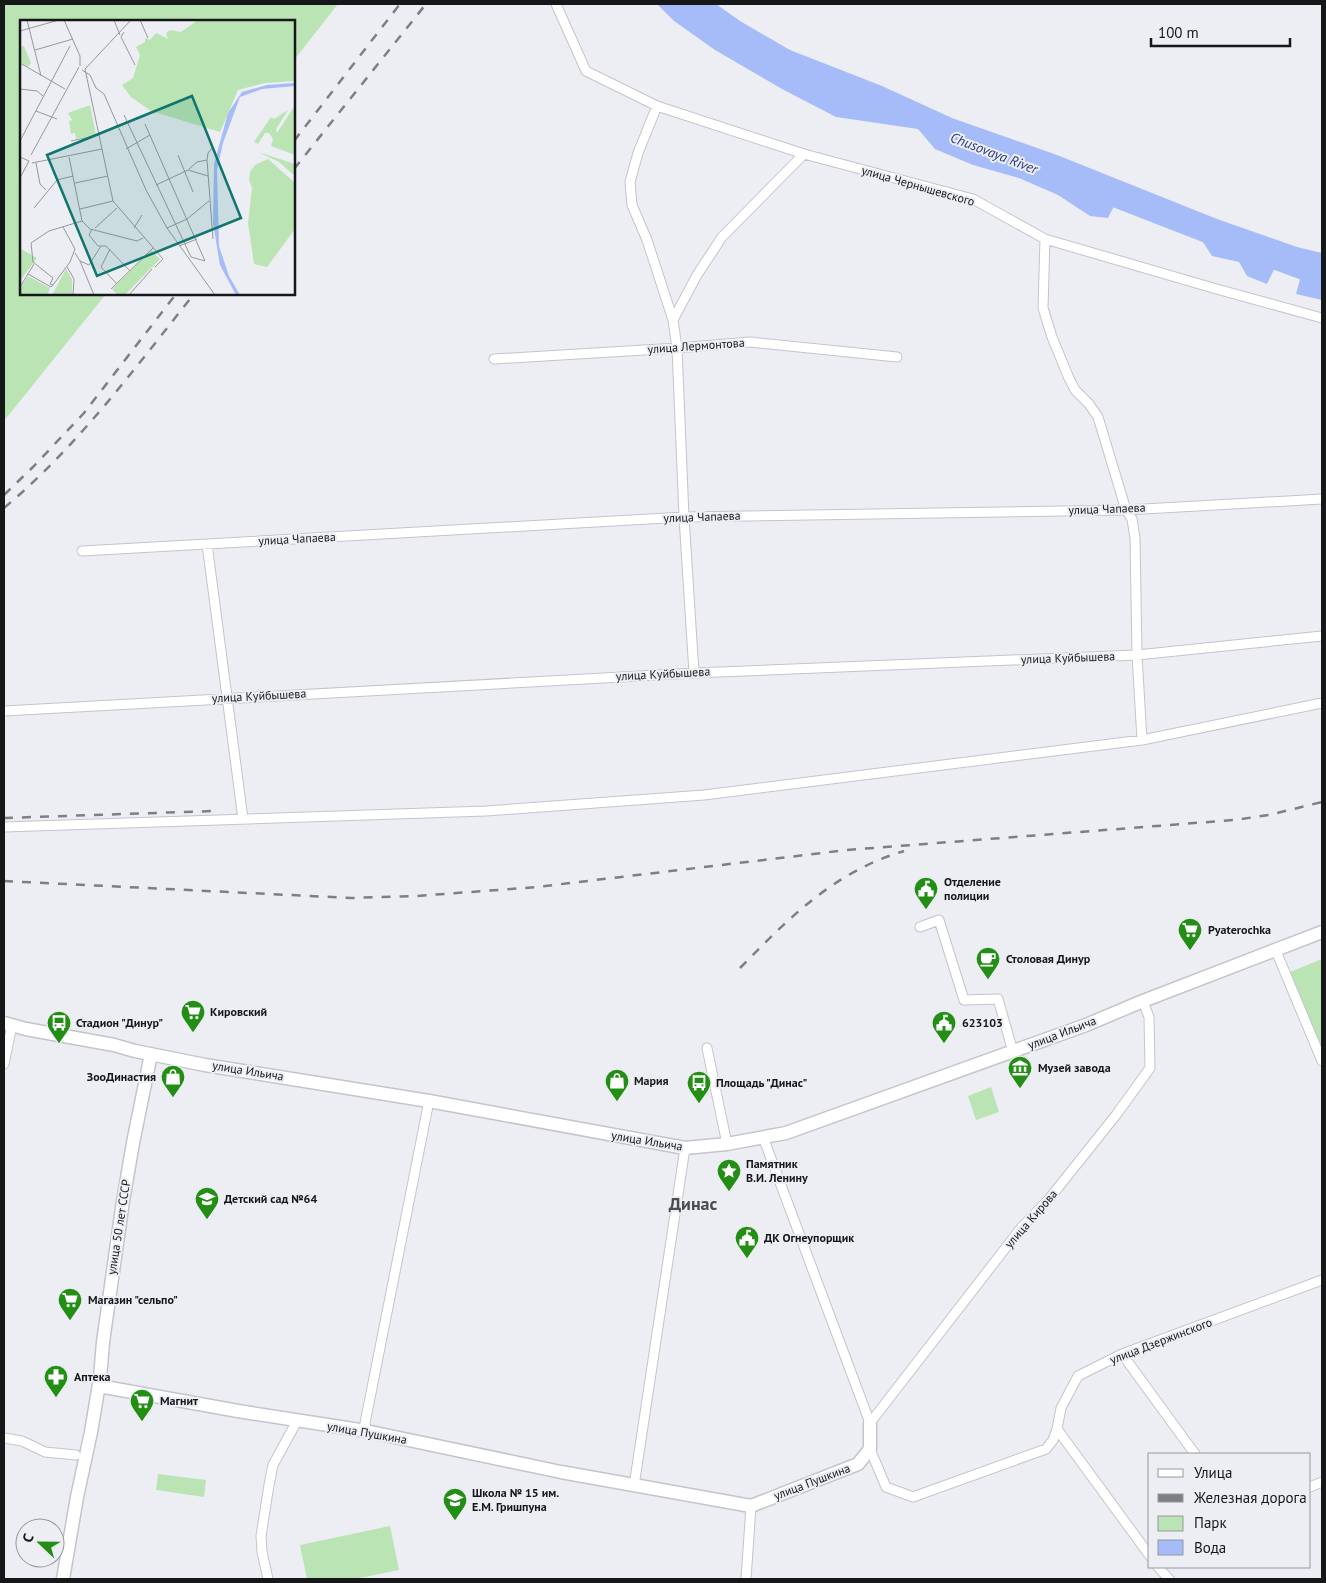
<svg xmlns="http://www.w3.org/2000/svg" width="1326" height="1583" font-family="'PT Sans',sans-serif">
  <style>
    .green { fill: #bbe4b5 }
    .water { fill: #a6bcf9 }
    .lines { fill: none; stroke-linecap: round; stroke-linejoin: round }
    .river { stroke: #a6bcf9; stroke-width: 16 }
    .street-casing { stroke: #c3c5cb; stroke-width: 11 }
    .secondary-casing { stroke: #c3c5cb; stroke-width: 15 }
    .street { stroke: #fff; stroke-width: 9 }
    .secondary { stroke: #fff; stroke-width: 12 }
    .rail { stroke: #7e7f83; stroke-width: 2.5; stroke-dasharray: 9 9; stroke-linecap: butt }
    .labels { text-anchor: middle; stroke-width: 4; stroke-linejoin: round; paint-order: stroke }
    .street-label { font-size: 12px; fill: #161719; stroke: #eceef4 }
    .poi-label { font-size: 12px; font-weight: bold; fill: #161719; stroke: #eceef4; text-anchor: start }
    .water-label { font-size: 14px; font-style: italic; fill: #283b81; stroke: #eceef4 }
    .district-label { font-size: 18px; font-weight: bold; fill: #4a4c50; stroke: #eceef4 }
    .inset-road { fill: none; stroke: #96989c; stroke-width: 1 }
    .view { fill: #0f766e; fill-opacity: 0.15; stroke: #0f766e; stroke-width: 2.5 }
    .inset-edge { fill: none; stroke: #161719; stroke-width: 2.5 }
  </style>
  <rect width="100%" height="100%" fill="#eceef4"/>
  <path class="green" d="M 4,4 L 338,4 L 294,60 L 294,21 L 21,21 L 21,294 L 106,294 L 4,421 Z
    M 1322,959 L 1322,1049 L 1290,972 Z
    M 991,1087 L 999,1112 L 976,1120 L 968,1096 Z
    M 158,1474 L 206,1480 L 204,1497 L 156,1490 Z
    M 390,1526 L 399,1570 L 355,1579 L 307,1579 L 300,1545 Z"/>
  <path class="water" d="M 657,4 L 716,4 L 740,21 L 790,50 L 882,86 L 952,118 L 1057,155 L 1217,219 L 1297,247 L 1322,253 L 1322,300 L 1296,294 L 1302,272 L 1277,263 L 1267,284 L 1247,276 L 1239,262 L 1212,256 L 1196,231 L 1117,200 L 1108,218 L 1090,216 L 1058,195 L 1019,178 L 973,165 L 935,149 L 918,129 L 836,117 L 782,89 L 715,50 L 674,21 Z"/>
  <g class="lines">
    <path class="river" d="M 1096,192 L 1217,239
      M 1263,257 L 1322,279"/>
    <defs>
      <path id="street" d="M 556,4 L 586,71 L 657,106 L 804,154 L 973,199 L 1045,239 L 1213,288 L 1322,318
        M 657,106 L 638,153 L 630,182 L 632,205 L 647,240 L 673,320
        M 1045,239 L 1043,308 L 1052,337 L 1068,376 L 1075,390 L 1089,404 L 1098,417 L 1126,510 L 1132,519 L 1135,538 L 1137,655 L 1142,740
        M 494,359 L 677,348 L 750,342 L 897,357
        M 207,544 L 243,819
        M 82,551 L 684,517 L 1126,510 L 1322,499
        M 694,673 L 684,517 L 677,348 L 673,320 L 697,275 L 722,237 L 804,154
        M 4,711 L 694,673 L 1137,655 L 1322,636
        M 4,827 L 486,811 L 704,795 L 1142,740 L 1322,703
        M 920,927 L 939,920 L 964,1000 L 998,999 L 1013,1052
        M 1276,951 L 1322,1061
        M 707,1048 L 727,1144
        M 4,1064 L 12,1025
        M 763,1137 L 870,1423
        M 1122,1354 L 1195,1454
        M 870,1423 L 1021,1228 L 1049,1199 L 1116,1115 L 1150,1068 L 1149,1017 L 1143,1001
        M 1057,1429 L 1150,1556
        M 366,1431 L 365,1423 L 429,1101
        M 4,1438 L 22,1441 L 45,1452 L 76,1455
        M 870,1449 L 886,1487 L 913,1497 L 1046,1449 L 1053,1440 L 1057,1429 L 1061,1408 L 1078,1376 L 1122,1354 L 1322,1280
        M 634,1486 L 685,1148
        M 1310,1487 L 1322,1482
        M 1158,1567 L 1169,1579
        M 268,1579 L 262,1552 L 261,1536 L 269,1485 L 273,1465 L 297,1421
        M 746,1579 L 751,1506"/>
      <path id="secondary" d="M 4,1023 L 26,1029 L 114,1045 L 135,1051 L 205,1065 L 429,1101 L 685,1148 L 727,1144 L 786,1133 L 1086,1025 L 1143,1001 L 1322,932
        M 99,1386 L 238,1411 L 366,1431 L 561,1472 L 751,1506 L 858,1464 L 870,1449 L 870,1423
        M 63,1579 L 77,1497 L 91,1432 L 100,1378 L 103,1342 L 123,1201 L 133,1143 L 151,1054"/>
    </defs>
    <use href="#street" class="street-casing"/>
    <use href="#secondary" class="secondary-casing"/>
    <use href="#street" class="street"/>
    <use href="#secondary" class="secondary"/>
    <path class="rail" d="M 294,141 L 400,4
      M 294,169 L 426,4
      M 4,495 L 34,466 L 84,413 L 176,294
      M 4,508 C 78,446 135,368 194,294
      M 4,818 L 214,811
      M 4,881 L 351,898 L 417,896 L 537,887 L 847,850 L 1234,820 L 1269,815 L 1322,802
      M 740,968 C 790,917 834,872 904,851"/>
  </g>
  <defs>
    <symbol id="civic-pin" viewBox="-11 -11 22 30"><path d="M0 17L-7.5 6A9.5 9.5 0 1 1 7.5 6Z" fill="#228e13" stroke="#eceef4"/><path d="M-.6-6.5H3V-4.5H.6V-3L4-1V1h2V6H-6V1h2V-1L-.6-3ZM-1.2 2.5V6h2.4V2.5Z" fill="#fff"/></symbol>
    <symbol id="supermarket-pin" viewBox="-11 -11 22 30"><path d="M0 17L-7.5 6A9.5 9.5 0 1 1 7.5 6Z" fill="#228e13" stroke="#eceef4"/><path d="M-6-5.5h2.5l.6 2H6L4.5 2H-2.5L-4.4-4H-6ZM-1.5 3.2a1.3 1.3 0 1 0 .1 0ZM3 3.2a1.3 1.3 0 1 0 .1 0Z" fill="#fff"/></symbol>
    <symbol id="cafe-pin" viewBox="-11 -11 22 30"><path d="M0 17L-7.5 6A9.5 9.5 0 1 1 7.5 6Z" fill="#228e13" stroke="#eceef4"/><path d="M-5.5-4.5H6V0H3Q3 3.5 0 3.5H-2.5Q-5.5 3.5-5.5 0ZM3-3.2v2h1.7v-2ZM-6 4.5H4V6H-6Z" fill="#fff"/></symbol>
    <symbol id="bus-pin" viewBox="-11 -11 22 30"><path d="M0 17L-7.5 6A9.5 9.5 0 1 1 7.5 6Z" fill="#228e13" stroke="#eceef4"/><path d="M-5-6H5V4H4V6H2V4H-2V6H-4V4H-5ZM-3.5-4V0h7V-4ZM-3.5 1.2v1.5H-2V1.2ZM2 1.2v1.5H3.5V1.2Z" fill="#fff"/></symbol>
    <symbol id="museum-pin" viewBox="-11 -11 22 30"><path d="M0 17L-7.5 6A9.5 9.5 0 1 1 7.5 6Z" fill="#228e13" stroke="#eceef4"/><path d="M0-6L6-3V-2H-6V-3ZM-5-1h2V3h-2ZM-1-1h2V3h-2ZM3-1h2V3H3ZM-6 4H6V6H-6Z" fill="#fff"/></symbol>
    <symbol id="shop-pin" viewBox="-11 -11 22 30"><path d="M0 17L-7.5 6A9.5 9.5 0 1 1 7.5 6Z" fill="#228e13" stroke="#eceef4"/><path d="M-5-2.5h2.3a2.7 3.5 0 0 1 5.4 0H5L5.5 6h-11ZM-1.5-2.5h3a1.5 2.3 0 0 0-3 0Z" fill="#fff"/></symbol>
    <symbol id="sight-pin" viewBox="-11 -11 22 30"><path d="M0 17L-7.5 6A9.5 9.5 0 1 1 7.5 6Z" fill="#228e13" stroke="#eceef4"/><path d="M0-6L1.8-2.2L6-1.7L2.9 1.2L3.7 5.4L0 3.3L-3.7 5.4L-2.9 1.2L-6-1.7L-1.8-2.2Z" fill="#fff"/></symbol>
    <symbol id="school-pin" viewBox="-11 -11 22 30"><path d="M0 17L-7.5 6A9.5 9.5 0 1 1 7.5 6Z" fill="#228e13" stroke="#eceef4"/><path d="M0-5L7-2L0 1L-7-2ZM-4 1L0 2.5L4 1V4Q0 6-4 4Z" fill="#fff"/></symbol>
    <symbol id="pharmacy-pin" viewBox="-11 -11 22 30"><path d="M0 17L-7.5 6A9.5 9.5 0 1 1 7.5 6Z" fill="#228e13" stroke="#eceef4"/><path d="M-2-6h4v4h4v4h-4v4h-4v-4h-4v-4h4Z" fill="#fff"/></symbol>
  </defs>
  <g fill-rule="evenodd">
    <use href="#civic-pin" x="912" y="875" width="28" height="38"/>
    <use href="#supermarket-pin" x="1176" y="916" width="28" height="38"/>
    <use href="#cafe-pin" x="974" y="945" width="28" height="38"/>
    <use href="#supermarket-pin" x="179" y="998" width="28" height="38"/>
    <use href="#bus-pin" x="45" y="1009" width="28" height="38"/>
    <use href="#civic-pin" x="930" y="1009" width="28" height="38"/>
    <use href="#museum-pin" x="1006" y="1054" width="28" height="38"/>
    <use href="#shop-pin" x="159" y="1063" width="28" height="38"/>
    <use href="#shop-pin" x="603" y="1067" width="28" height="38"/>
    <use href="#bus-pin" x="685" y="1069" width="28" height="38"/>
    <use href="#sight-pin" x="715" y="1157" width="28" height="38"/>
    <use href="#school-pin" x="193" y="1185" width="28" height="38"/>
    <use href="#civic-pin" x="733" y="1224" width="28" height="38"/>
    <use href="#supermarket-pin" x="56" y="1286" width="28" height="38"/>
    <use href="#pharmacy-pin" x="42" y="1363" width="28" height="38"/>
    <use href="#supermarket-pin" x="128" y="1387" width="28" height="38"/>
    <use href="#school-pin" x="441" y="1486" width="28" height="38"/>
  </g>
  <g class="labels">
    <g class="street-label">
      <text transform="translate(918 186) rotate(16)" y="4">улица Чернышевского</text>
      <text transform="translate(696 346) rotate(-4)" y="4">улица Лермонтова</text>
      <text transform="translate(1107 509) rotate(-2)" y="4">улица Чапаева</text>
      <text transform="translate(702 517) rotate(-2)" y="4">улица Чапаева</text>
      <text transform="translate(297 539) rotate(-3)" y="4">улица Чапаева</text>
      <text transform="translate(1068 658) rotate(-2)" y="4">улица Куйбышева</text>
      <text transform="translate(663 674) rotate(-3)" y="4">улица Куйбышева</text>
      <text transform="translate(259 696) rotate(-3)" y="4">улица Куйбышева</text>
      <text transform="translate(1062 1033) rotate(-21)" y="4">улица Ильича</text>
      <text transform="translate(248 1071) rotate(9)" y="4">улица Ильича</text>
      <text transform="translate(647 1141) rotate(9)" y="4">улица Ильича</text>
      <text transform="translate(1031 1219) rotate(-49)" y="4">улица Кирова</text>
      <text transform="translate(119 1227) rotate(-81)" y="4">улица 50 лет СССР</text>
      <text transform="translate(1161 1341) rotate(-21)" y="4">улица Дзержинского</text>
      <text transform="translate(367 1433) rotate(10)" y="4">улица Пушкина</text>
      <text transform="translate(812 1482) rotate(-21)" y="4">улица Пушкина</text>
    </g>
    <g class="poi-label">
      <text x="944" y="886">Отделение<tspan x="944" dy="14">полиции</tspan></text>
      <text x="1208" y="934">Pyaterochka</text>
      <text x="1006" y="963">Столовая Динур</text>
      <text x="210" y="1016">Кировский</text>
      <text x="76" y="1027">Стадион "Динур"</text>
      <text x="962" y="1027">623103</text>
      <text x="1038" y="1072">Музей завода</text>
      <text x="156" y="1081" text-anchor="end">ЗооДинастия</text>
      <text x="634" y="1085">Мария</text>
      <text x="716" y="1087">Площадь "Динас"</text>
      <text x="746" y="1168">Памятник<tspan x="746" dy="14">В.И. Ленину</tspan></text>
      <text x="224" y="1203">Детский сад №64</text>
      <text x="764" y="1242">ДК Огнеупорщик</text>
      <text x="88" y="1304">Магазин "сельпо"</text>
      <text x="74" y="1381">Аптека</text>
      <text x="160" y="1405">Магнит</text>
      <text x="472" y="1497">Школа № 15 им.<tspan x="472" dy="14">Е.М. Гришпуна</tspan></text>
    </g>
    <g class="water-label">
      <text transform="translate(994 153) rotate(21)" y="5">Chusovaya River</text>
    </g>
    <g class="district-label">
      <text x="693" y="1210">Динас</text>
    </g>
  </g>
  <g transform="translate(20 20)">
    <rect width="275" height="275" fill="#eceef4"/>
    <path d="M 178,0 L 275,0 L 275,61 L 245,63 L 218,70 L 200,112 L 131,91 L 111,77 L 102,65 L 113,58 L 120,35 L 116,27 L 125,22 L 125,18 L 130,20 L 136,13 L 148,19 L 146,13 L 150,10 L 161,12 ZM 0,26 L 4,26 L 11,43 L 8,47 L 0,42 ZM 70,85 L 76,115 L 56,119 L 55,113 L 51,114 L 49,101 L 52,100 L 48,93 ZM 275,85 L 275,135 L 251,126 L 253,119 L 249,113 L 245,113 L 238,124 L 234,122 L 251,97 L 254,99 L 268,90 L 256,109 L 257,113 ZM 238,132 L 275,144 L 275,156 L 259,142 ZM 248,139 L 275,163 L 275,209 L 247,247 L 234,244 L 228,203 L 232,168 L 229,160 L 230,152 L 235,145 ZM 1,229 L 17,238 L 0,261 L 0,230 ZM 131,230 L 140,239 L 105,275 L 98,275 L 92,269 ZM 46,249 L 52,259 L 52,275 L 32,275 ZM 8,256 L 30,268 L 28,274 L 0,275 L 0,268 Z" fill="#bbe4b5"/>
    <path d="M 275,63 L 275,66 L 242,69 L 220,77 L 203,123 L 197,150 L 199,226 L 209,256 L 220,275 L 216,275 L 200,245 L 193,203 L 194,144 L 208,93 L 222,72 L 247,65 Z" fill="#a6bcf9"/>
    <path class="inset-road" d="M 7,0 L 21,56M 44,0 L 60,36 L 60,46M 94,0 L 100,15M 111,0 L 65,49 L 93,181 L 143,239 L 135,247M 120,0 L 128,18M 0,11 L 39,0M 104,12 L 101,17 L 115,45M 15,30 L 53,19M 0,43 L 45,69M 62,50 L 70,55 L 76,68 L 84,74 L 126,170 L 147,208 L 195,275M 0,69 L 17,71 L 23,76M 16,91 L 37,99M 104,95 L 171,237 L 185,241 L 125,104M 0,121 L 50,26M 51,121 L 79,115M 193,127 L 188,133 L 187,140 L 193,219M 106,129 L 130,115M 11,135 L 59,47M 158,135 L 173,172M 0,137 L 9,141 L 0,158M 49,137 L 62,201 L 70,209 L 117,221 L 123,218M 12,143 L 82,129M 16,143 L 20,164 L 26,170M 169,149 L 177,142 L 187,140M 55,163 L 88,156M 136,165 L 168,150 L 188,156M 14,188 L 37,160 L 53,156M 60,189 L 93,181M 43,207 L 55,229 L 50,242 L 33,265 L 30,264 L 33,258 L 13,242 L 11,223 L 29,211 L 62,201M 75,208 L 97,188M 114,208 L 122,195M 147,208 L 167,199 L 189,181M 72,209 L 69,215 L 78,226 L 86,226 L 110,251M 159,226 L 177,219M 90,229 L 81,247 L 97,264M 55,233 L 60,241 L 69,245 L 81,226M 60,241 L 74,275M 47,247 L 54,259 L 53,275M 8,254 L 31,267 L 33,265M 0,267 L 14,244M 91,269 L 133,228M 109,275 L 132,249"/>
    <path class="view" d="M 172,76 L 221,198 L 77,256 L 27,135 Z"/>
    <rect width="275" height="275" class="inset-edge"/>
  </g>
  <rect width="1326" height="1583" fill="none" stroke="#161719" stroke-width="10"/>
  <rect x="1148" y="1453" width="162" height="115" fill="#eceef4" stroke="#96989c"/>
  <rect x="1158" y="1469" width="25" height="8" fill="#ffffff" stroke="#96989c"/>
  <text x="1194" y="1478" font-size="15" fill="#161719">Улица</text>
  <rect x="1158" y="1494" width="25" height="8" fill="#7e7f83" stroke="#96989c"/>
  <text x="1194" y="1503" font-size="15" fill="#161719">Железная дорога</text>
  <rect x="1158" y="1516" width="25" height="15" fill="#bbe4b5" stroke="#96989c"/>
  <text x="1194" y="1528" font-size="15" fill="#161719">Парк</text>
  <rect x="1158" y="1540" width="25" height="15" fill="#a6bcf9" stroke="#96989c"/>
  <text x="1194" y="1553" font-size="15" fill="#161719">Вода</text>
  <g transform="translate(40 1543) rotate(292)"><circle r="24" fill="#eceef4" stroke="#96989c"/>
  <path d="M0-4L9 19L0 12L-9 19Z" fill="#228e13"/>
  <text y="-8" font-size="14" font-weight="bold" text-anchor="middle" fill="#161719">С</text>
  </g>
  <path d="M1151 38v8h139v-8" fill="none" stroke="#161719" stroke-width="2.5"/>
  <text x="1158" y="38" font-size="15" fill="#161719" stroke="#eceef4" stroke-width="4" paint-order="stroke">100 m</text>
</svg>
